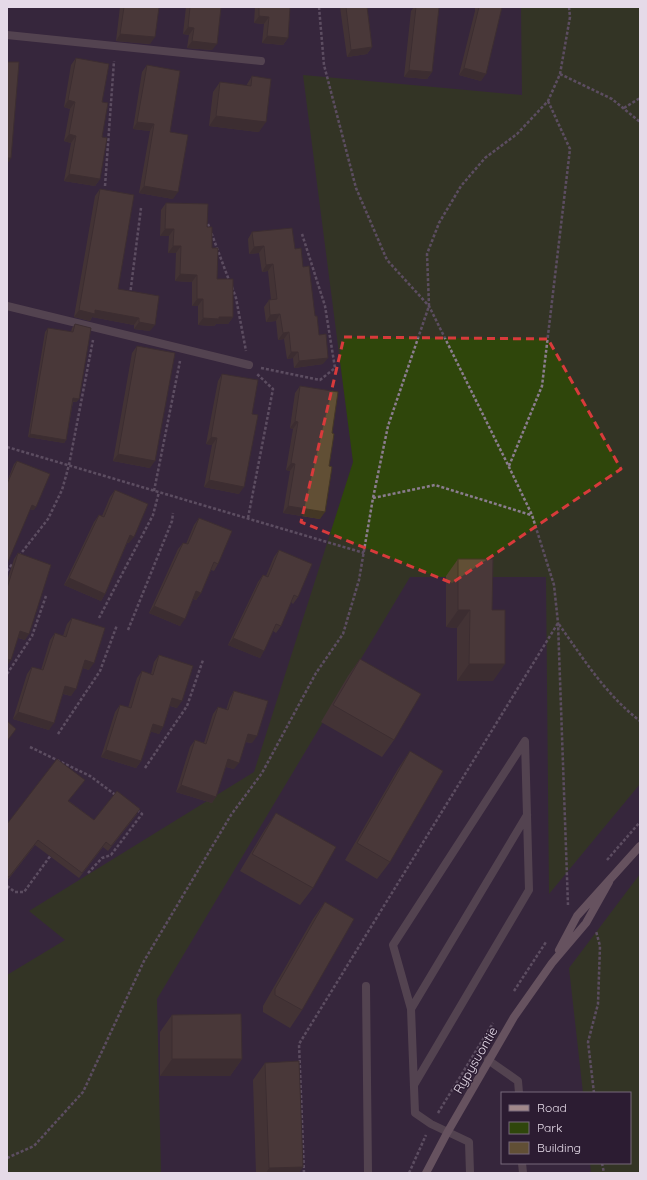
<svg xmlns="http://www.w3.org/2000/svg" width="647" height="1180" font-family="Quicksand,sans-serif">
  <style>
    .green { fill: #2f460b }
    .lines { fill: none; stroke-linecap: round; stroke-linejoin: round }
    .path { stroke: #8b7d8f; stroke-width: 2.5; stroke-dasharray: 3 2; stroke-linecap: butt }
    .lane { stroke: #776769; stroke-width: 8 }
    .secondary { stroke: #a1888a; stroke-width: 8 }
    .wall { fill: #53442e }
    .shaded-wall { fill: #443725 }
    .building { fill: #614f35; stroke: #443725 }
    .marked { fill: none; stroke: #d83a3b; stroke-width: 3; stroke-dasharray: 8 5; stroke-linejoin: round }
    .labels { text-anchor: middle; stroke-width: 3; stroke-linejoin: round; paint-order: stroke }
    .street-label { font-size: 13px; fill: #e5dae8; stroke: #2c1c32 }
  </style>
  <rect width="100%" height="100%" fill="#36263c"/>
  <path class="green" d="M 521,7 L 640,7 L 640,784 L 549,894 L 546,577 L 410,577 L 157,999 L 161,1173 L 7,1173 L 7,975 L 65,940 L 29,911 L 254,772 L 353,462 L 303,75 L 522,95 Z
    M 640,874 L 640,1173 L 591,1173 L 590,1163 L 630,1163 L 630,1093 L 583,1093 L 569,968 Z"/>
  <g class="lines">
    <path class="path" d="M 319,7 L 324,65 L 356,188 L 387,260 L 429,306 L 509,467 L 532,515 L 554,585 L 558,623 L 568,905
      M 560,74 L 612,99 L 640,122
      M 624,108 L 640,98
      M 105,186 L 114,61
      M 208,224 L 230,283
      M 232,287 L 236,298 L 246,351
      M 130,295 L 141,208
      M 261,368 L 320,380 L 335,368 L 325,306 L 302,234
      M 7,447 L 364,553
      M 509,466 L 542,386 L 570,149 L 548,101
      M 154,491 L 180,361
      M 373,498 L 435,485 L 531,515
      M 248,518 L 273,389 L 257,374
      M 19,556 L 48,519 L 62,490 L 69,465 L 93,340
      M 7,571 L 13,563
      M 99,618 L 153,515 L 159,492
      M 128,630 L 172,521 L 173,513
      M 7,674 L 32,636 L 46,596
      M 58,734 L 100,671 L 117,625
      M 30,747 L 90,776 L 117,796
      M 145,768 L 187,706 L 203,660
      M 607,860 L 640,822
      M 88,873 L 102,858 L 111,855 L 142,814 L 137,810
      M 7,886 L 15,892 L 24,892 L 51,855
      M 514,991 L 546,942
      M 594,1093 L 588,1042 L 598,1004 L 600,946 L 596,931
      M 438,1113 L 493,1023
      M 7,1158 L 34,1146 L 83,1092 L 144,961 L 231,815 L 262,773 L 316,673 L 343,634 L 359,580 L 373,498 L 388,426 L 429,306 L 427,254 L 439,223 L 461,186 L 485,158 L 517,134 L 548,101 L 560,74 L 570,17 L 569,7
      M 602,1163 L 604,1173
      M 304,1173 L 299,1044 L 558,623 C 583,658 605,694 640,721
      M 409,1173 L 426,1135"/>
    <path class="lane" d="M 7,35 L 261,61
      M 7,306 L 249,365
      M 366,986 L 368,1173
      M 411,1009 L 393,945 L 525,741 L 529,890 L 414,1085
      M 488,1060 L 518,1081 L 519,1093
      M 522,1163 L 523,1173
      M 470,1173 L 469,1142 L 431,1124 L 415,1113 L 411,1009 L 527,815"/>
    <path class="secondary" d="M 559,950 L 577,916 L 640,846
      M 426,1173 L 447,1133 L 514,1017 L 552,963 L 586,923 L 609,882"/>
  </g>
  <path class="wall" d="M 120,7 L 159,7 L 150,44 L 116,41 Z
    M 186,7 L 221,7 L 212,50 L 187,48 L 189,35 L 183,34 Z
    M 255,7 L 290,7 L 288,38 L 283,45 L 262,43 L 264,24 L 254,23 Z
    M 340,7 L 367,7 L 372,47 L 367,54 L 347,57 Z
    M 414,7 L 439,7 L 432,72 L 427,79 L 404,77 L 411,11 Z
    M 475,7 L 502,7 L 481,81 L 459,75 L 475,11 Z
    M 76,58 L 102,102 L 102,137 L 100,179 L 95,186 L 64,181 L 71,143 L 64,141 L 70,109 L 64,107 L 71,65 Z
    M 147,65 L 173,199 L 139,193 L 150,131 L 133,129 L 142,72 Z
    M 252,76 L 259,132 L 209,126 L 213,92 L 220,82 L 246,86 Z
    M 100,189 L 118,289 L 150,331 L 134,329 L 134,325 L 92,317 L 90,321 L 74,317 L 95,196 Z
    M 166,203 L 207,227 L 212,248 L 217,279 L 233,317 L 228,324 L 216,324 L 214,326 L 198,325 L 198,306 L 192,306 L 192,282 L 175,281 L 176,253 L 168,253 L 169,236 L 160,236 L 161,210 Z
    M 252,232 L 295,249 L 303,267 L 315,316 L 323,364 L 294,368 L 293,358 L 287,359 L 284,339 L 278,340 L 276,321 L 266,322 L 264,307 L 269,300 L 271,300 L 268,271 L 262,272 L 259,253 L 249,254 L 248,239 Z
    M 75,324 L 79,399 L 76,402 L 73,402 L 66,440 L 64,443 L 28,437 L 45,332 L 48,328 L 71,332 L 72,328 Z
    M 137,346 L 150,468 L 113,461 L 132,353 Z
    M 222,374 L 252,414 L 239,494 L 204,487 L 212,445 L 206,444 L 218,381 Z
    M 300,386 L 332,433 L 320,519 L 283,513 L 290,471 L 286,470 L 293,429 L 290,428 L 295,393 Z
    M 17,461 L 34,510 L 30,509 L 7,564 L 7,482 L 14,464 Z
    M 115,490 L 129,543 L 127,543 L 105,594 L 101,601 L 64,585 L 94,522 L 99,515 L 102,516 L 110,497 Z
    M 199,518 L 218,564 L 214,571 L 211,570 L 201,593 L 196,600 L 193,599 L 180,626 L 149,613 L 178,549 L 183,543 L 186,544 L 194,525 Z
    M 279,550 L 298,597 L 293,604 L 291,602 L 281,626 L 276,633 L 273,631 L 260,658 L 228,645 L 258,582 L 263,575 L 266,576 L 274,557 Z
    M 18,553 L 25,640 L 18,638 L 7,666 L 7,581 L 14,559 Z
    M 458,559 L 492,610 L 493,681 L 457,681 L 457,628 L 446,627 L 446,576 Z
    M 72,618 L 89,670 L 83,668 L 71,696 L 63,694 L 49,730 L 13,719 L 27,674 L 32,667 L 41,670 L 50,640 L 55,633 L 63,636 L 67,624 Z
    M 159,655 L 177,708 L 170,706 L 163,727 L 159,734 L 151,731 L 141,761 L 136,768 L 101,757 L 115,712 L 120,705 L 128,708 L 137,678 L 142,671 L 151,674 L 154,662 Z
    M 360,659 L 394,740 L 382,757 L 321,722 L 348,676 Z
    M 234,691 L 252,743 L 245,742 L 234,769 L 226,767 L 212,803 L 176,792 L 190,747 L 195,740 L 204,743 L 213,714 L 218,707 L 226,710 L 230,698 Z
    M 410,751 L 390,862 L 377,879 L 345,860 L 398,769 Z
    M 69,801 L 94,820 L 137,814 L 108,851 L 103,847 L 79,878 L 35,845 L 7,881 L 7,824 Z
    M 276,813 L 313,888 L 300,905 L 240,871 L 264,831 Z
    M 325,902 L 302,1010 L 290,1028 L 263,1012 L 263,1006 L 313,919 Z
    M 172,1015 L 242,1059 L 230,1076 L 160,1076 L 160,1032 Z
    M 265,1063 L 299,1173 L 256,1173 L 253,1080 Z"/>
  <path class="shaded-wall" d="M 259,16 L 269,17 L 264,24 L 254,23 Z
    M 188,27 L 194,28 L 189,35 L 183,34 Z
    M 120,34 L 155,37 L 150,44 L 116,41 Z
    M 267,36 L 288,38 L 283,45 L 262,43 Z
    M 192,41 L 217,44 L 212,50 L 187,48 Z
    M 372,47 L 367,54 L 347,57 L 351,50 Z
    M 464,68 L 486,74 L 481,81 L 459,75 Z
    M 409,70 L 432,72 L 427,79 L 404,77 Z
    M 68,100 L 75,102 L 70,109 L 64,107 Z
    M 216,116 L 266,122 L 259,132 L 209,126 Z
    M 137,122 L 154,124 L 150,131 L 133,129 Z
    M 69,134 L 76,136 L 71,143 L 64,141 Z
    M 7,158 L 11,158 L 9,162 L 7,162 Z
    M 69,174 L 100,179 L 95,186 L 64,181 Z
    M 144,186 L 178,192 L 173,199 L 139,193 Z
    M 165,229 L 174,229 L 169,236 L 160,236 Z
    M 173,246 L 181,246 L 176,253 L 168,253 Z
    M 264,246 L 259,253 L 249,254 L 254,247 Z
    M 273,264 L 268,271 L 262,272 L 266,265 Z
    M 180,274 L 197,275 L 192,282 L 175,281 Z
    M 197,299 L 203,299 L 198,306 L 192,306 Z
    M 79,310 L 95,310 L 139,318 L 134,325 L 92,317 L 90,321 L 74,317 Z
    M 280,314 L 276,321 L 266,322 L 270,315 Z
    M 219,317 L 233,317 L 228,324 L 216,324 L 214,326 L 198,325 L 203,318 Z
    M 139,322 L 155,325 L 150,331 L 134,329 Z
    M 289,332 L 284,339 L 278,340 L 283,333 Z
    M 291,352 L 298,352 L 293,358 L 287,359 Z
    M 328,358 L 323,364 L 294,368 L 299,361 Z
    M 73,398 L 79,399 L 76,402 L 71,401 Z
    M 295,421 L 298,422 L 293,429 L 290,428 Z
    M 30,434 L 66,440 L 64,443 L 28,437 Z
    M 211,437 L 217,438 L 212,445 L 206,444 Z
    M 118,454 L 155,461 L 150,468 L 113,461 Z
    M 291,463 L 295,464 L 290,471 L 286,470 Z
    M 209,480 L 244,487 L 239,494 L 204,487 Z
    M 32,505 L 36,507 L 34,510 L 29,509 Z
    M 288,506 L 325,512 L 320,519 L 283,513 Z
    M 130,535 L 134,537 L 129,543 L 125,542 Z
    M 69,578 L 105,594 L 101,601 L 64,585 Z
    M 196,591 L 201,593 L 196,600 L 192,598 Z
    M 154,606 L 185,619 L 180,626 L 149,613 Z
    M 458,610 L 470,610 L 457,628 L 446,627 Z
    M 20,631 L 29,634 L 25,640 L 16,637 Z
    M 233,638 L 264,651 L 260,658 L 228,645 Z
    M 7,659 L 11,660 L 7,666 Z
    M 85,660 L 94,663 L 89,670 L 80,667 Z
    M 469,664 L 505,664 L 493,681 L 457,681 Z
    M 65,686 L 76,689 L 71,696 L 61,693 Z
    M 172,698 L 182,701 L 177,708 L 168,705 Z
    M 18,712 L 54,723 L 49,730 L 13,719 Z
    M 153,724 L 163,727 L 159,734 L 148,731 Z
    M 248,734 L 257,736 L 252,743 L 243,741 Z
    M 106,750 L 141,761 L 136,768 L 101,757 Z
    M 228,759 L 239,763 L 234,769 L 223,766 Z
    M 181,785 L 216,797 L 212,803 L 176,792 Z
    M 172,1059 L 242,1059 L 230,1076 L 160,1076 Z
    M 303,1167 L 299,1173 L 266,1173 L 269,1168 Z"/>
  <path class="building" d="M 124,7 L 159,7 L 155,37 L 120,34 Z
    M 190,7 L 221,7 L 217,44 L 192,41 L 194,28 L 188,27 Z
    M 259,7 L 290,7 L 288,38 L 267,36 L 269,17 L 259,16 Z
    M 346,7 L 367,7 L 372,47 L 351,50 Z
    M 416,7 L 439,7 L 432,72 L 409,70 Z
    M 479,7 L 502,7 L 486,74 L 464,68 Z
    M 76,58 L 109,64 L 102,102 L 108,103 L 102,137 L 107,138 L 100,179 L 69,174 L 76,136 L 69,134 L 75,102 L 68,100 Z
    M 7,62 L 19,62 L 11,158 L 7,158 Z
    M 147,65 L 180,71 L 170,132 L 188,135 L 178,192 L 144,186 L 154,124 L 137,122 Z
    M 252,76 L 271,79 L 266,122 L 216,116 L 220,82 L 251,86 Z
    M 100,189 L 134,195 L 118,289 L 159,296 L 155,325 L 139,322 L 139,318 L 95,310 L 95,314 L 79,310 Z
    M 166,203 L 208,204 L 207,227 L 212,227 L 212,248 L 218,248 L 217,279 L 233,279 L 233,317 L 219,317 L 219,319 L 203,318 L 203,299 L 197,299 L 197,275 L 180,274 L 181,246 L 173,246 L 174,229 L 165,229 Z
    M 292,228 L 295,249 L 301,248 L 303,267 L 309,266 L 315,316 L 317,316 L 319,335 L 326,334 L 328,358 L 299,361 L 298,352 L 291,352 L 289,332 L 283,333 L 280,314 L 270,315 L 269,300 L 277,299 L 273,264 L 266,265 L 264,246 L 254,247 L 252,232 Z
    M 75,324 L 91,328 L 79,399 L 73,398 L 66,440 L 30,434 L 48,328 L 73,332 Z
    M 137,346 L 175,353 L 155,461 L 118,454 Z
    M 222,374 L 258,380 L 252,414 L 258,415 L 244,487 L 209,480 L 217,438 L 211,437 Z
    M 300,386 L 338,392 L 332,433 L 334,434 L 329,466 L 332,467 L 325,512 L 288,506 L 295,464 L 291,463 L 298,422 L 295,421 Z
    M 17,461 L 50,474 L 36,507 L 32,505 L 7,564 L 7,484 Z
    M 115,490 L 148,504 L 134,537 L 130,535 L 105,594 L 69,578 L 99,515 L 104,517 Z
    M 199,518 L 232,531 L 218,564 L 214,562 L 201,593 L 196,591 L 185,619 L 154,606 L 183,543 L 188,544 Z
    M 279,550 L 312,564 L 298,597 L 294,595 L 281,626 L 276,624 L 264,651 L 233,638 L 263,575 L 268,577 Z
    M 18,553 L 51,565 L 29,634 L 20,631 L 11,660 L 7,659 L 7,588 Z
    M 458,559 L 493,559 L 492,610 L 505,610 L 505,664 L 469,664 L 470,610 L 458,610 Z
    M 72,618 L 105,628 L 94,663 L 85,660 L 76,689 L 65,686 L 54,723 L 18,712 L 32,667 L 43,670 L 55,633 L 66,637 Z
    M 159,655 L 193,666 L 182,701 L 172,698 L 163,727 L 153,724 L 141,761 L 106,750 L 120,705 L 131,708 L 142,671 L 153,675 Z
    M 360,659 L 421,694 L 394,740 L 333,705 Z
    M 234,691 L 268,701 L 257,736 L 248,734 L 239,763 L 228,759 L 216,797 L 181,785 L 195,740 L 206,744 L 218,707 L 228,710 Z
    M 7,721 L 16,729 L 7,741 Z
    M 410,751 L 443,771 L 390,862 L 357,843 Z
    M 57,759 L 85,780 L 68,801 L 94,820 L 117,791 L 140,809 L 111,846 L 106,842 L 82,873 L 38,840 L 9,877 L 7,876 L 7,824 Z
    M 276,813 L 336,847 L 313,888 L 252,854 Z
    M 325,902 L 354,919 L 302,1010 L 275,995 L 275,989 Z
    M 241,1014 L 242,1059 L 172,1059 L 172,1015 Z
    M 299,1061 L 303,1167 L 269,1168 L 265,1063 Z"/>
  <path d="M0 0H647V1180H0ZM 344,337 L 548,339 L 621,469 L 452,583 L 301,522 Z" fill="#36263c" fill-opacity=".55" fill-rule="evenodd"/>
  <path class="marked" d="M 344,337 L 548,339 L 621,469 L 452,583 L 301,522 Z"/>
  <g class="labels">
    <g class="street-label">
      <text transform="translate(475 1060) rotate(-60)" y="5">Rypysuontie</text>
    </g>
  </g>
  <rect width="647" height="1180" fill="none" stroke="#e5dae8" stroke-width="16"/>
  <rect x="501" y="1092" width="130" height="72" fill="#2c1c32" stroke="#76687b"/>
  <rect x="509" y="1105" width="20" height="6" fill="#a1888a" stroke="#76687b"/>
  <text x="537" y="1112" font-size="12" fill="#e5dae8">Road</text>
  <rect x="509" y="1122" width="20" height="12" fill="#2f460b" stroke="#76687b"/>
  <text x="537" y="1132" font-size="12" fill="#e5dae8">Park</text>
  <rect x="509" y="1142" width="20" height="12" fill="#614f35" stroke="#76687b"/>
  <text x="537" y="1152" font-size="12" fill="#e5dae8">Building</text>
</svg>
